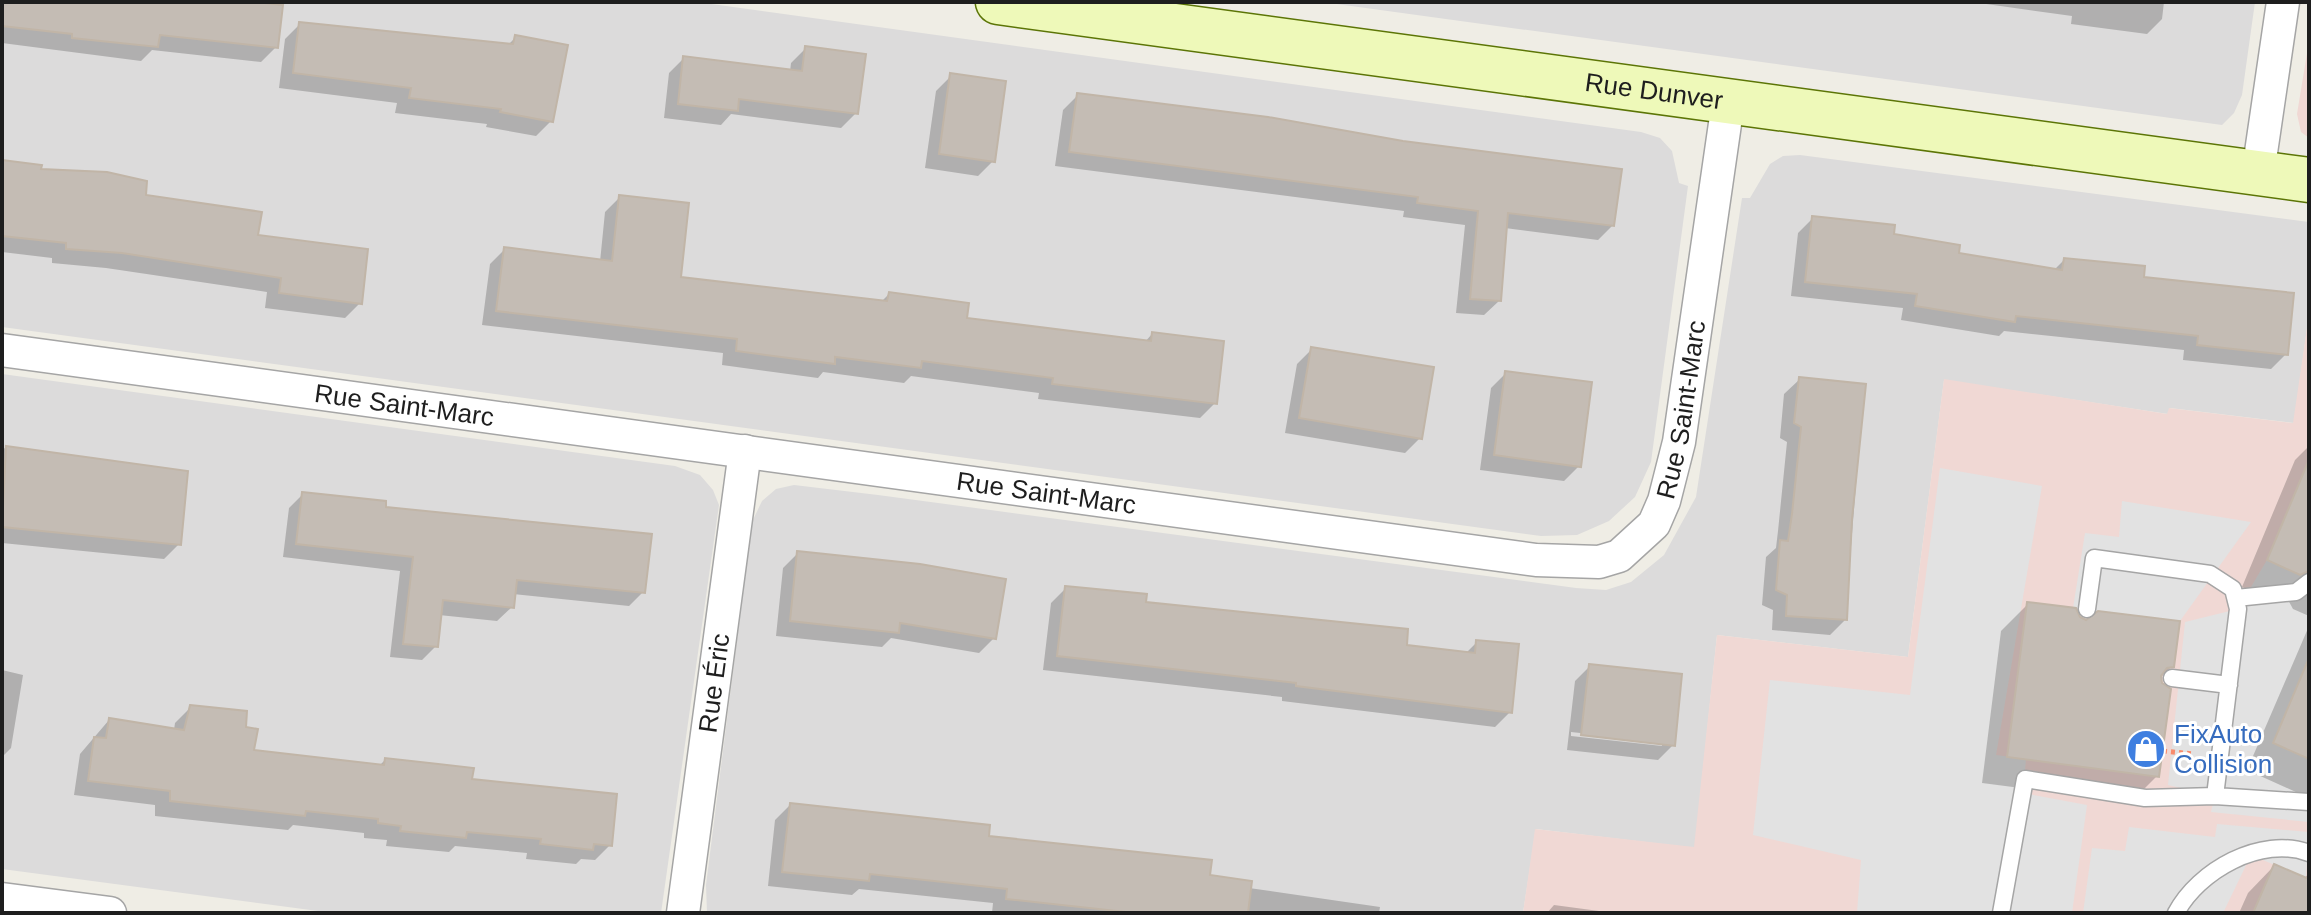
<svg xmlns="http://www.w3.org/2000/svg" width="2311" height="915" font-family="Helvetica,sans-serif">
  <style>
    .residential { fill: #dcdbdb }
    .commercial { fill: #f0d8d4 }
    .parking { fill: #e2e2e2 }
    .shadow { fill: #0003; fill-rule: evenodd }
    .building { fill: #c4bcb4; stroke: #c1b5a7; stroke-width: 2 }
    .lines { fill: none; stroke-linecap: round; stroke-linejoin: round }
    .lane-casing { stroke: #a5a5a5; stroke-width: 19 }
    .street-casing { stroke: #a5a5a5; stroke-width: 35 }
    .secondary-casing { stroke: #5c7506; stroke-width: 47 }
    .path { stroke: #f88b6c; stroke-width: 5; stroke-dasharray: 4 4; stroke-linecap: butt }
    .lane { stroke: #fff; stroke-width: 16 }
    .street { stroke: #fff; stroke-width: 32 }
    .secondary { stroke: #eef9b9; stroke-width: 44 }
    .labels { text-anchor: middle; stroke-width: 6; stroke-linejoin: round; paint-order: stroke }
    .street-label { font-size: 26px; fill: #1e1e1e; stroke: #fff }
    .shop-label { font-size: 26px; fill: #366cbe; stroke: #fff; text-anchor: start }
  </style>
  <rect width="100%" height="100%" fill="#efede5"/>
  <path class="residential" d="M 2,2 L 697,2 L 1641,132 L 1660,138 L 1672,151 L 1679,183 L 1688,186 L 1651,462 L 1635,497 L 1609,521 L 1577,535 L 1541,536 L 2,327 Z
    M 1322,2 L 2255,2 L 2242,95 L 2234,113 L 2222,125 Z
    M 1800,155 L 2309,222 L 2309,314 L 2294,423 L 2170,408 L 2168,414 L 1944,380 L 1908,657 L 1717,635 L 1695,848 L 1536,829 L 1523,913 L 707,913 L 706,885 L 752,522 L 762,501 L 776,489 L 794,485 L 878,495 L 1576,588 L 1606,590 L 1631,582 L 1664,555 L 1696,497 L 1742,198 L 1750,198 L 1770,164 L 1783,156 Z
    M 2,374 L 675,466 L 700,475 L 713,490 L 719,505 L 661,913 L 333,913 L 2,869 Z"/>
  <path class="commercial" d="M 2309,41 L 2309,138 L 2301,132 L 2297,114 Z
    M 2309,314 L 2309,913 L 1523,913 L 1535,829 L 1694,847 L 1717,635 L 1908,657 L 1944,379 L 2167,414 L 2169,408 L 2293,423 Z"/>
  <path class="parking" d="M 1940,468 L 2042,486 L 1996,755 L 2026,759 L 2023,793 L 2087,805 L 2072,913 L 1857,913 L 1861,860 L 1753,835 L 1770,680 L 1910,695 Z
    M 2122,501 L 2251,522 L 2180,621 L 2073,608 L 2085,533 L 2119,537 Z
    M 2267,560 L 2309,578 L 2309,658 L 2273,743 L 2309,759 L 2309,822 L 2211,812 L 2215,796 L 2168,785 L 2185,622 L 2238,609 Z
    M 2217,824 L 2309,832 L 2306,878 L 2251,855 L 2223,913 L 2083,913 L 2092,848 L 2125,851 L 2129,827 L 2215,837 Z"/>
  <path class="shadow" d="M 2,2 L 242,2 L 276,47 L 261,62 L 152,50 L 141,61 L 2,43 Z
    M 1972,2 L 2164,2 L 2162,19 L 2147,34 L 2071,24 L 2072,16 Z
    M 300,24 L 508,45 L 516,37 L 551,121 L 536,136 L 486,127 L 487,124 L 395,113 L 397,103 L 279,88 L 285,39 Z
    M 806,48 L 856,113 L 841,128 L 731,114 L 721,125 L 664,118 L 669,73 L 684,58 L 790,72 L 791,63 Z
    M 951,76 L 993,161 L 978,176 L 925,168 L 936,91 Z
    M 1078,95 L 1613,225 L 1598,240 L 1505,228 L 1499,301 L 1484,315 L 1456,313 L 1465,225 L 1403,217 L 1404,211 L 1055,166 L 1063,110 Z
    M 2,162 L 144,197 L 256,236 L 360,303 L 345,318 L 265,308 L 267,292 L 106,268 L 52,263 L 52,258 L 2,252 Z
    M 620,197 L 679,278 L 881,302 L 889,294 L 965,320 L 1144,343 L 1152,334 L 1215,403 L 1200,418 L 1038,399 L 1039,393 L 911,376 L 904,383 L 823,372 L 818,378 L 722,365 L 723,353 L 482,325 L 490,264 L 505,249 L 600,262 L 605,212 Z
    M 1813,218 L 1957,254 L 2054,270 L 2064,260 L 2142,279 L 2286,354 L 2271,369 L 2183,360 L 2184,350 L 2004,331 L 1999,336 L 1901,320 L 1903,308 L 1791,296 L 1798,233 Z
    M 1312,349 L 1420,438 L 1405,453 L 1285,433 L 1297,364 Z
    M 1506,373 L 1579,466 L 1564,481 L 1480,470 L 1491,388 Z
    M 1800,379 L 1864,386 L 1845,620 L 1830,635 L 1772,630 L 1773,610 L 1762,605 L 1766,557 L 1776,548 L 1778,531 L 1787,442 L 1780,438 L 1784,394 Z
    M 2309,446 L 2309,616 L 2293,609 L 2287,598 L 2273,600 L 2242,587 L 2295,460 Z
    M 2,448 L 186,473 L 179,544 L 164,559 L 2,543 Z
    M 303,494 L 383,508 L 643,592 L 629,606 L 513,594 L 512,607 L 497,621 L 439,615 L 436,646 L 422,660 L 390,657 L 400,571 L 283,557 L 289,508 Z
    M 798,553 L 994,638 L 979,653 L 891,638 L 882,647 L 776,636 L 783,568 Z
    M 1066,588 L 1404,646 L 1465,654 L 1477,642 L 1510,712 L 1495,727 L 1282,701 L 1282,697 L 1043,670 L 1051,603 Z
    M 2028,604 L 2078,619 L 2172,666 L 2160,678 L 2157,776 L 2131,802 L 1982,783 L 2001,631 Z
    M 2309,626 L 2309,798 L 2247,770 Z
    M 1590,666 L 1673,745 L 1658,760 L 1567,750 L 1575,681 ZM 1571,732 L 1662,742 L 1662,746 L 1571,736 Z
    M 2,670 L 23,675 L 11,748 L 2,757 Z
    M 191,707 L 244,729 L 252,752 L 379,766 L 385,760 L 470,781 L 610,845 L 595,860 L 581,859 L 576,864 L 526,859 L 527,853 L 455,846 L 449,852 L 386,846 L 387,840 L 364,838 L 364,833 L 293,825 L 288,830 L 155,816 L 155,805 L 74,795 L 80,754 L 109,720 L 174,730 L 175,723 Z
    M 790,805 L 1207,877 L 1249,888 L 1380,907 L 1379,913 L 992,913 L 993,903 L 859,889 L 852,895 L 768,886 L 775,820 Z
    M 2274,866 L 2304,879 L 2309,873 L 2309,913 L 2239,913 L 2248,893 Z
    M 1554,905 L 1614,913 L 1547,913 Z"/>
  <path class="building" d="M 2,2 L 256,2 L 283,5 L 278,48 L 160,35 L 158,47 L 72,38 L 72,34 L 2,26 Z
    M 299,22 L 513,44 L 515,35 L 568,45 L 553,122 L 500,112 L 501,109 L 409,98 L 411,88 L 293,73 Z
    M 805,46 L 866,54 L 858,114 L 739,99 L 738,111 L 678,104 L 683,56 L 802,71 Z
    M 950,73 L 1006,81 L 995,162 L 939,154 Z
    M 1077,93 L 1268,117 L 1403,141 L 1622,169 L 1614,226 L 1508,213 L 1501,301 L 1470,299 L 1478,211 L 1417,203 L 1418,197 L 1069,152 Z
    M 2,160 L 42,165 L 41,169 L 107,172 L 147,181 L 146,195 L 262,212 L 258,235 L 368,249 L 362,304 L 279,293 L 281,278 L 122,253 L 66,249 L 66,243 L 2,236 Z
    M 619,195 L 689,203 L 681,277 L 887,301 L 889,292 L 969,303 L 967,318 L 1151,341 L 1152,332 L 1224,341 L 1217,404 L 1052,384 L 1053,378 L 922,361 L 921,368 L 835,357 L 835,364 L 736,351 L 737,339 L 496,311 L 504,247 L 612,261 Z
    M 1812,216 L 1895,225 L 1894,234 L 1960,245 L 1959,253 L 2062,270 L 2064,258 L 2145,266 L 2144,277 L 2294,293 L 2288,355 L 2197,345 L 2198,336 L 2016,316 L 2015,322 L 1915,306 L 1917,294 L 1805,282 Z
    M 1311,347 L 1434,367 L 1422,439 L 1299,418 Z
    M 1505,371 L 1592,382 L 1581,467 L 1494,455 Z
    M 1799,377 L 1866,384 L 1852,519 L 1847,620 L 1786,616 L 1787,595 L 1776,590 L 1780,540 L 1788,541 L 1792,514 L 1801,427 L 1794,423 Z
    M 6,446 L 188,471 L 181,545 L 2,527 Z
    M 2308,462 L 2309,571 L 2300,575 L 2267,560 Z
    M 302,492 L 386,501 L 386,507 L 652,534 L 645,593 L 517,580 L 514,608 L 443,600 L 438,647 L 403,644 L 413,557 L 296,544 Z
    M 797,551 L 920,564 L 1006,579 L 996,639 L 900,623 L 899,633 L 790,621 Z
    M 1065,586 L 1147,594 L 1146,602 L 1408,629 L 1407,645 L 1475,653 L 1476,640 L 1519,644 L 1512,713 L 1296,686 L 1296,683 L 1057,656 Z
    M 2027,602 L 2076,608 L 2080,617 L 2086,620 L 2098,611 L 2180,621 L 2174,667 L 2167,668 L 2161,676 L 2162,683 L 2171,689 L 2159,777 L 2007,757 Z
    M 2309,658 L 2309,759 L 2273,743 Z
    M 1589,664 L 1682,674 L 1675,746 L 1581,735 Z
    M 190,705 L 247,711 L 246,727 L 258,729 L 254,750 L 384,765 L 385,758 L 474,768 L 472,779 L 617,794 L 612,846 L 594,844 L 593,850 L 540,844 L 541,839 L 467,832 L 466,838 L 400,831 L 401,826 L 378,823 L 378,819 L 306,811 L 305,816 L 170,801 L 170,791 L 88,781 L 94,737 L 106,738 L 109,718 L 184,730 Z
    M 790,803 L 990,825 L 989,836 L 1212,860 L 1210,875 L 1252,881 L 1248,913 L 1135,913 L 1006,899 L 1007,889 L 870,874 L 869,881 L 782,872 Z
    M 2274,864 L 2309,879 L 2309,913 L 2253,913 Z"/>
  <g class="lines">
    <defs>
      <path id="lane" d="M 2236,598 L 2296,592 L 2309,582
        M 2087,609 L 2094,558 L 2210,574 L 2233,589 L 2238,609 L 2215,796
        M 2172,678 L 2229,685
        M 2001,913 L 2025,779 L 2145,798 L 2215,796 L 2309,802
        M 2176,913 C 2198,871 2261,835 2309,853"/>
      <g id="street">
        <path d="M 2258,173 L 2283,2"/>
        <path id="s1" d="M 2,350 L 1536,560 L 1599,562 L 1619,556 L 1654,524 L 1664,501 L 1679,442 L 1728,103"/>
        <path d="M 2,899 L 110,913"/>
        <path id="s2" d="M 683,913 L 745,451"/>
      </g>
      <g id="secondary">
        <path id="s3" d="M 998,2 L 2309,180"/>
      </g>
    </defs>
    <use href="#lane" class="lane-casing"/>
    <use href="#street" class="street-casing"/>
    <use href="#secondary" class="secondary-casing"/>
    <path class="path" d="M 2163,751 L 2194,754"/>
    <use href="#lane" class="lane"/>
    <use href="#street" class="street"/>
    <use href="#secondary" class="secondary"/>
  </g>
  <defs>
    <symbol id="shop-disc" viewBox="-11 -11 22 22"><circle r="9.5" fill="#3f7fe0" stroke="#fff"/><path d="M-5-2.5h2.3a2.7 3.5 0 0 1 5.4 0H5L5.5 6h-11ZM-1.5-2.5h3a1.5 2.3 0 0 0-3 0Z" fill="#fff"/></symbol>
  </defs>
  <g fill-rule="evenodd">
    <use href="#shop-disc" x="2124" y="727" width="44" height="44"/>
  </g>
  <g class="labels">
    <g class="street-label">
      <text dy="9" stroke="none"><textPath href="#s3" startOffset="662">Rue Dunver</textPath></text>
      <text dy="9" stroke="none"><textPath href="#s1" startOffset="406">Rue Saint-Marc</textPath></text>
      <text dy="9" stroke="none"><textPath href="#s1" startOffset="1798">Rue Saint-Marc</textPath></text>
      <text dy="9" stroke="none"><textPath href="#s1" startOffset="1054">Rue Saint-Marc</textPath></text>
      <text dy="9" stroke="none"><textPath href="#s2" startOffset="232">Rue Éric</textPath></text>
    </g>
    <g class="shop-label">
      <text x="2174" y="743">FixAuto<tspan x="2174" dy="30">Collision</tspan></text>
    </g>
  </g>
  <rect width="2311" height="915" fill="none" stroke="#1e1e1e" stroke-width="8"/>
</svg>
